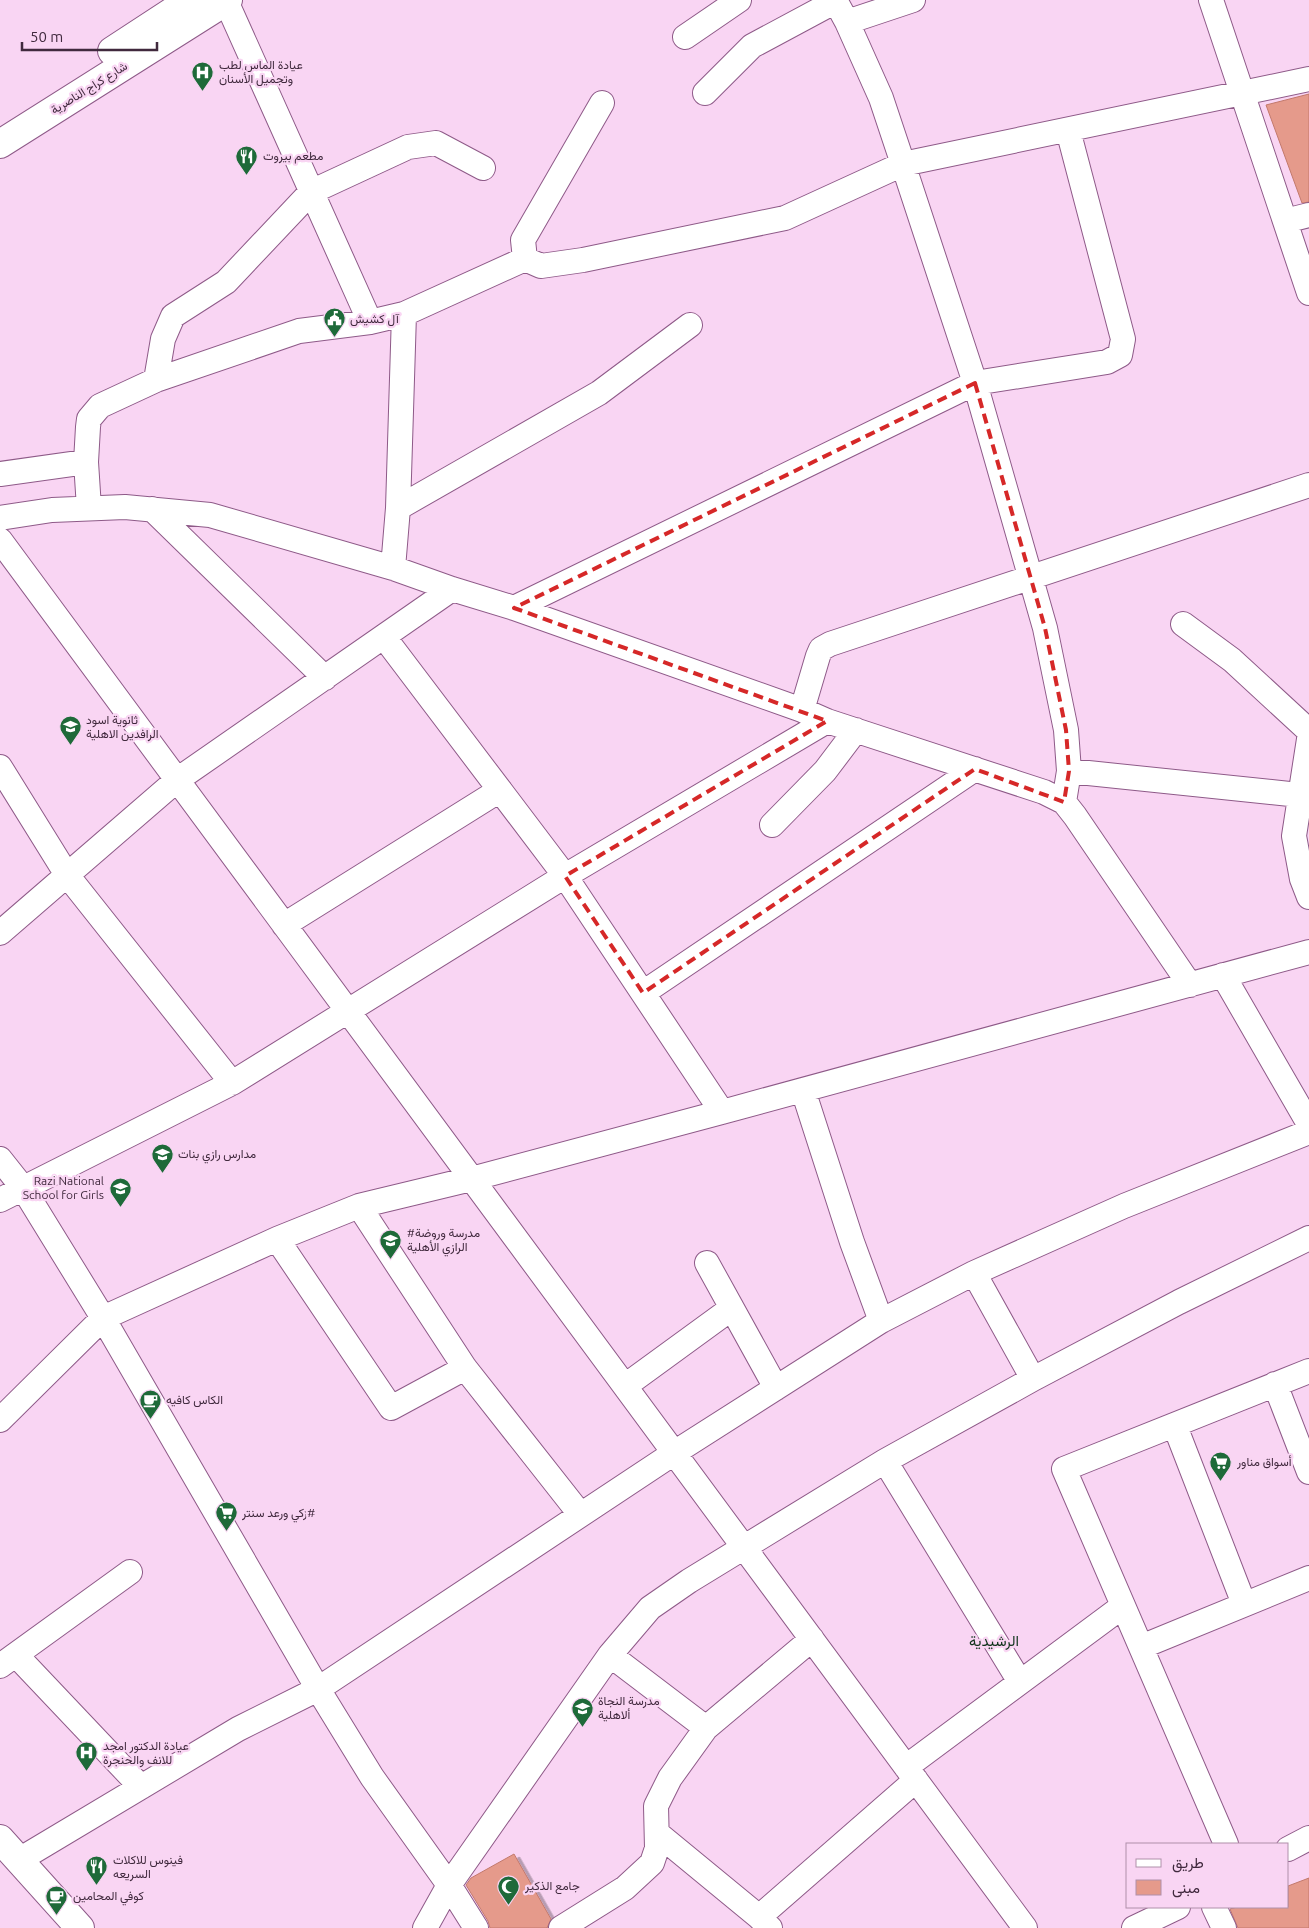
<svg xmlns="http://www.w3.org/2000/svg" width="1309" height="1928" font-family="Ubuntu,Vazirmatn,sans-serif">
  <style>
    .building { fill: #e59a8b; stroke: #c2796c; filter: url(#shadow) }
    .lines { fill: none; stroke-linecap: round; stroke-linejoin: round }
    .minor-casing { stroke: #8e5a88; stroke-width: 26 }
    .major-casing { stroke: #8e5a88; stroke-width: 30 }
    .minor { stroke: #fff; stroke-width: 24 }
    .major { stroke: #fff; stroke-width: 28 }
    .marked { fill: none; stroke: #d62828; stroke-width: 4; stroke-dasharray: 10 6; stroke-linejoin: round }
    .labels { text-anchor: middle; stroke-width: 4.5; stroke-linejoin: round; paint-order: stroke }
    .poi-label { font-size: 12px; fill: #40293d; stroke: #f9d5f3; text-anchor: start }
    .street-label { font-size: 12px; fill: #40293d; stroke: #f9d5f3 }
    .quarter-label { font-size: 15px; fill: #0f331b; stroke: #f9d5f3 }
  </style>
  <defs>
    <filter id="shadow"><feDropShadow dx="5.5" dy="3" stdDeviation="0" flood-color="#0004"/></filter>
  </defs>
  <rect width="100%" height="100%" fill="#f9d5f3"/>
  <path class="building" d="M 1309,94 L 1309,202 L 1302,203 L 1266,105 Z
    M 514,1854 L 551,1919 L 547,1928 L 490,1928 L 488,1921 L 466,1885 L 471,1878 Z
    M 1309,1878 L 1309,1928 L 1238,1928 L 1230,1909 L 1237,1907 L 1288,1907 L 1288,1886 Z"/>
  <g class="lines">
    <defs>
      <path id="minor" d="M 835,0 L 847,22 L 881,98 L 903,164 L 975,383 L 1045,628 L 1066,730 L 1069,771 L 1064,802
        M 1211,0 L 1309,293
        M 226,1 L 370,322
        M 847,22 L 913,0
        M 685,37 L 739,0
        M 705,93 L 752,46 L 836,1
        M 1285,221 L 1309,215
        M 525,259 L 523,240 L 602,103
        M 156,380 L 163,339 L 173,316 L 226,282 L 311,192 L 408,147 L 436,143 L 483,168
        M 0,474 L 86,462
        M 89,508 L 86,462 L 88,427 L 89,419 L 100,406 L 156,380 L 299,331 L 370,322 L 404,314 L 525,259 L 541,266 L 583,260 L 785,218 L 903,164 L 1309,79
        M 398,508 L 599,393 L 690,325
        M 152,509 L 325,678
        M 0,518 L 52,510 L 125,507 L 210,515 L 393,568 L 452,589 L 514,608 L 802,710 L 827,721 L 1044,792 L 1064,802 L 1075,816 L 1190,985
        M 0,540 L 1025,1928
        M 393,568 L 398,508 L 404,314
        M 514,608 L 975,383 L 1107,362 L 1120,355 L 1123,339 L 1068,130
        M 1183,624 L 1232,660 L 1309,731
        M 384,637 L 565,876 L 722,1112
        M 802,710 L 818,656 L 821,649 L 830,644 L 1309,485
        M 1309,739 L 1294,836 L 1302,879 L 1309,897
        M 0,767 L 67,875 L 232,1083
        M 1069,771 L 1309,796
        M 772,825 L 825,771 L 856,730
        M 284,925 L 500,790
        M 0,933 L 177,780 L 452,589
        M 1223,975 L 1309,1124
        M 643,993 L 975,769
        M 803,1090 L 852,1242 L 881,1321
        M 0,1159 L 23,1188 L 103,1318 L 318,1689 L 372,1777 L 449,1885 L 476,1928
        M 0,1200 L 232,1083 L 565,876 L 827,721
        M 359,1206 L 465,1368 L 580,1514
        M 277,1239 L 391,1408 L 465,1368
        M 707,1263 L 776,1388
        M 974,1273 L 1033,1379
        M 1275,1384 L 1309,1472
        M 625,1386 L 732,1308
        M 0,1420 L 103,1318 L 277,1239 L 359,1206 L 471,1179 L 722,1112 L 1309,952
        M 1175,1426 L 1244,1604
        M 885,1461 L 1020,1682
        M 1141,1647 L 1309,1578
        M 16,1655 L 141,1787
        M 610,1655 L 706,1728
        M 0,1666 L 130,1572
        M 906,1767 L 1123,1606
        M 657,1833 L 759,1917 L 770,1928
        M 1226,1844 L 1064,1469 L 1309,1371
        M 1288,1849 L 1309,1838
        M 19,1860 L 238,1729 L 318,1689 L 674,1453 L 881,1321 L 974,1273 L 1124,1206 L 1309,1132
        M 1214,1907 L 1224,1928
        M 759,1917 L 916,1780
        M 425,1928 L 449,1885 L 610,1655 L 650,1608 L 689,1581 L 885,1461 L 1033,1379 L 1179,1302 L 1309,1238
        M 561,1928 L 625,1888 L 652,1863 L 657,1848 L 656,1806 L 670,1778 L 706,1728 L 812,1639
        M 1134,1928 L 1178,1907"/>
      <path id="major" d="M 112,51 L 190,0
        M 0,144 L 228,0
        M 0,1839 L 80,1928"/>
    </defs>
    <use href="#minor" class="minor-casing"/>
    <use href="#major" class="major-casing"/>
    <use href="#minor" class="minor"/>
    <use href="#major" class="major"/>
  </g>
  <path class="marked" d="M 975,383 L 1045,628 L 1066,730 L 1069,771 L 1064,802 L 975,769 L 643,993 L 565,876 L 827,721 L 514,608 Z"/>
  <defs>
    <symbol id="hospital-pin" viewBox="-11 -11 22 30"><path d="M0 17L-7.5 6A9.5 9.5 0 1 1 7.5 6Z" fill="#1e6a39" stroke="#f9d5f3"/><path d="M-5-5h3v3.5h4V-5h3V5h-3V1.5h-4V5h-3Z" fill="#fff"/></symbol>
    <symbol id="restaurant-pin" viewBox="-11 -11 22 30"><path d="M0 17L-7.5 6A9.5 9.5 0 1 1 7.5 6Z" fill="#1e6a39" stroke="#f9d5f3"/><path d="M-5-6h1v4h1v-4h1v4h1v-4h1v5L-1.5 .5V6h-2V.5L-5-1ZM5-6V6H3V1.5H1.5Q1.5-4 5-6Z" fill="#fff"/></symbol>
    <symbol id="civic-pin" viewBox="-11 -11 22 30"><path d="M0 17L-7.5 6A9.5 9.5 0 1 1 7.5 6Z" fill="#1e6a39" stroke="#f9d5f3"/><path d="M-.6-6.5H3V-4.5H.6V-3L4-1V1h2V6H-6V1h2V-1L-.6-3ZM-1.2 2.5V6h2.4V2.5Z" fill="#fff"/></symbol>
    <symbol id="school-pin" viewBox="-11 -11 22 30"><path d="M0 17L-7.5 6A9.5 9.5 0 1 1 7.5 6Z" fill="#1e6a39" stroke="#f9d5f3"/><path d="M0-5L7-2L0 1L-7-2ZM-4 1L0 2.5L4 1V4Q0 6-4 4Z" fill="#fff"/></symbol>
    <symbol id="cafe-pin" viewBox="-11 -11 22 30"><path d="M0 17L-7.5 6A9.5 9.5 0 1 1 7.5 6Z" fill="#1e6a39" stroke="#f9d5f3"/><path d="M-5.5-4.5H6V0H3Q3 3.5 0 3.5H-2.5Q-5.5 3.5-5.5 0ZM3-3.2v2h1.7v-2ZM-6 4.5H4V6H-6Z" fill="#fff"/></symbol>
    <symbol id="supermarket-pin" viewBox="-11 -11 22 30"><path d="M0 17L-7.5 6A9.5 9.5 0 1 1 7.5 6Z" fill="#1e6a39" stroke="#f9d5f3"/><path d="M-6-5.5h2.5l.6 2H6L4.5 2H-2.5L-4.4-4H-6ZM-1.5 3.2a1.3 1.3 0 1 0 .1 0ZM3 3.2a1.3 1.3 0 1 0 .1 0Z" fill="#fff"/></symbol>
    <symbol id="mosque-pin" viewBox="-11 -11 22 30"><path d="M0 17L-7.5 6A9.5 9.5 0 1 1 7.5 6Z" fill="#1e6a39" stroke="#f9d5f3"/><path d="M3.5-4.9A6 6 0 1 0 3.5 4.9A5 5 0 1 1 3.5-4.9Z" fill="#fff"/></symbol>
  </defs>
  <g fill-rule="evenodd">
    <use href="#hospital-pin" x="190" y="60" width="25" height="34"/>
    <use href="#restaurant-pin" x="234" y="144" width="25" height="34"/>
    <use href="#civic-pin" x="322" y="306" width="25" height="34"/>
    <use href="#school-pin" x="58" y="714" width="25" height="34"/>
    <use href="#school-pin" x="150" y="1142" width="25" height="34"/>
    <use href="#school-pin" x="108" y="1176" width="25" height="34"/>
    <use href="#school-pin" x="378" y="1228" width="25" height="34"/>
    <use href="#cafe-pin" x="138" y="1388" width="25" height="34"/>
    <use href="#supermarket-pin" x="1208" y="1450" width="25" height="34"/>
    <use href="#supermarket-pin" x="214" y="1500" width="25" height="34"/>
    <use href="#school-pin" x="570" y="1696" width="25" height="34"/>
    <use href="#hospital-pin" x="74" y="1740" width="25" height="34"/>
    <use href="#restaurant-pin" x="84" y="1854" width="25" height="34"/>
    <use href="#mosque-pin" x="496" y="1874" width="25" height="34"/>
    <use href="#cafe-pin" x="44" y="1884" width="25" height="34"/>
  </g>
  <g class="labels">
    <g class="poi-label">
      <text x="219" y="69">عيادة الماس لطب<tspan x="219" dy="14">وتجميل الأسنان</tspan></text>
      <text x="263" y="160">مطعم بيروت</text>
      <text x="350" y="323">آل كشيش</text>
      <text x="86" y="724">ثانوية اسود<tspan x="86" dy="14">الرافدين الاهلية</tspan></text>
      <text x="178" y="1158">مدارس رازي بنات</text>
      <text x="104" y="1185" text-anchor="end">Razi National<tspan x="104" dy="14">School for Girls</tspan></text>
      <text x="407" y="1237">#مدرسة وروضة<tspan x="407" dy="14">الرازي الأهلية</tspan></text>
      <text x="166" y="1404">الكاس كافيه</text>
      <text x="1237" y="1466">أسواق مناور</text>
      <text x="242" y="1517">زكي ورعد سنتر#</text>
      <text x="598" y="1705">مدرسة النجاة<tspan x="598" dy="14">ألاهلية</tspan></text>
      <text x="103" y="1750">عيادة الدكتور امجد<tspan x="103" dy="14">للانف والحنجرة</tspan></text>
      <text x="113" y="1864">فينوس للاكلات<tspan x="113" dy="14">السريعه</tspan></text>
      <text x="525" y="1890">جامع الذكير</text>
      <text x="73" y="1900">كوفي المحامين</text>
    </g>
    <g class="street-label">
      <text transform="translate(89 88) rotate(-32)" y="4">شارع كراج الناصرية</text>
    </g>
    <g class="quarter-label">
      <text x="994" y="1646">الرشيدية</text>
    </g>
  </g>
  <rect x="1126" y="1843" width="162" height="65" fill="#f9d5f3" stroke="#af90aa"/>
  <rect x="1136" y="1859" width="25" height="8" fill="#ffffff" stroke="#af90aa"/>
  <text x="1172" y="1868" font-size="15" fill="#40293d">طريق</text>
  <rect x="1136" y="1880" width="25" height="15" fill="#e59a8b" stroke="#af90aa"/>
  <text x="1172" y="1893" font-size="15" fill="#40293d">مبنى</text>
  <path d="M22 42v8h135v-8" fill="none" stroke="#40293d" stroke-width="2.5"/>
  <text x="30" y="42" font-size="15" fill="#40293d" stroke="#f9d5f3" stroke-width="4" paint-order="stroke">50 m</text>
</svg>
